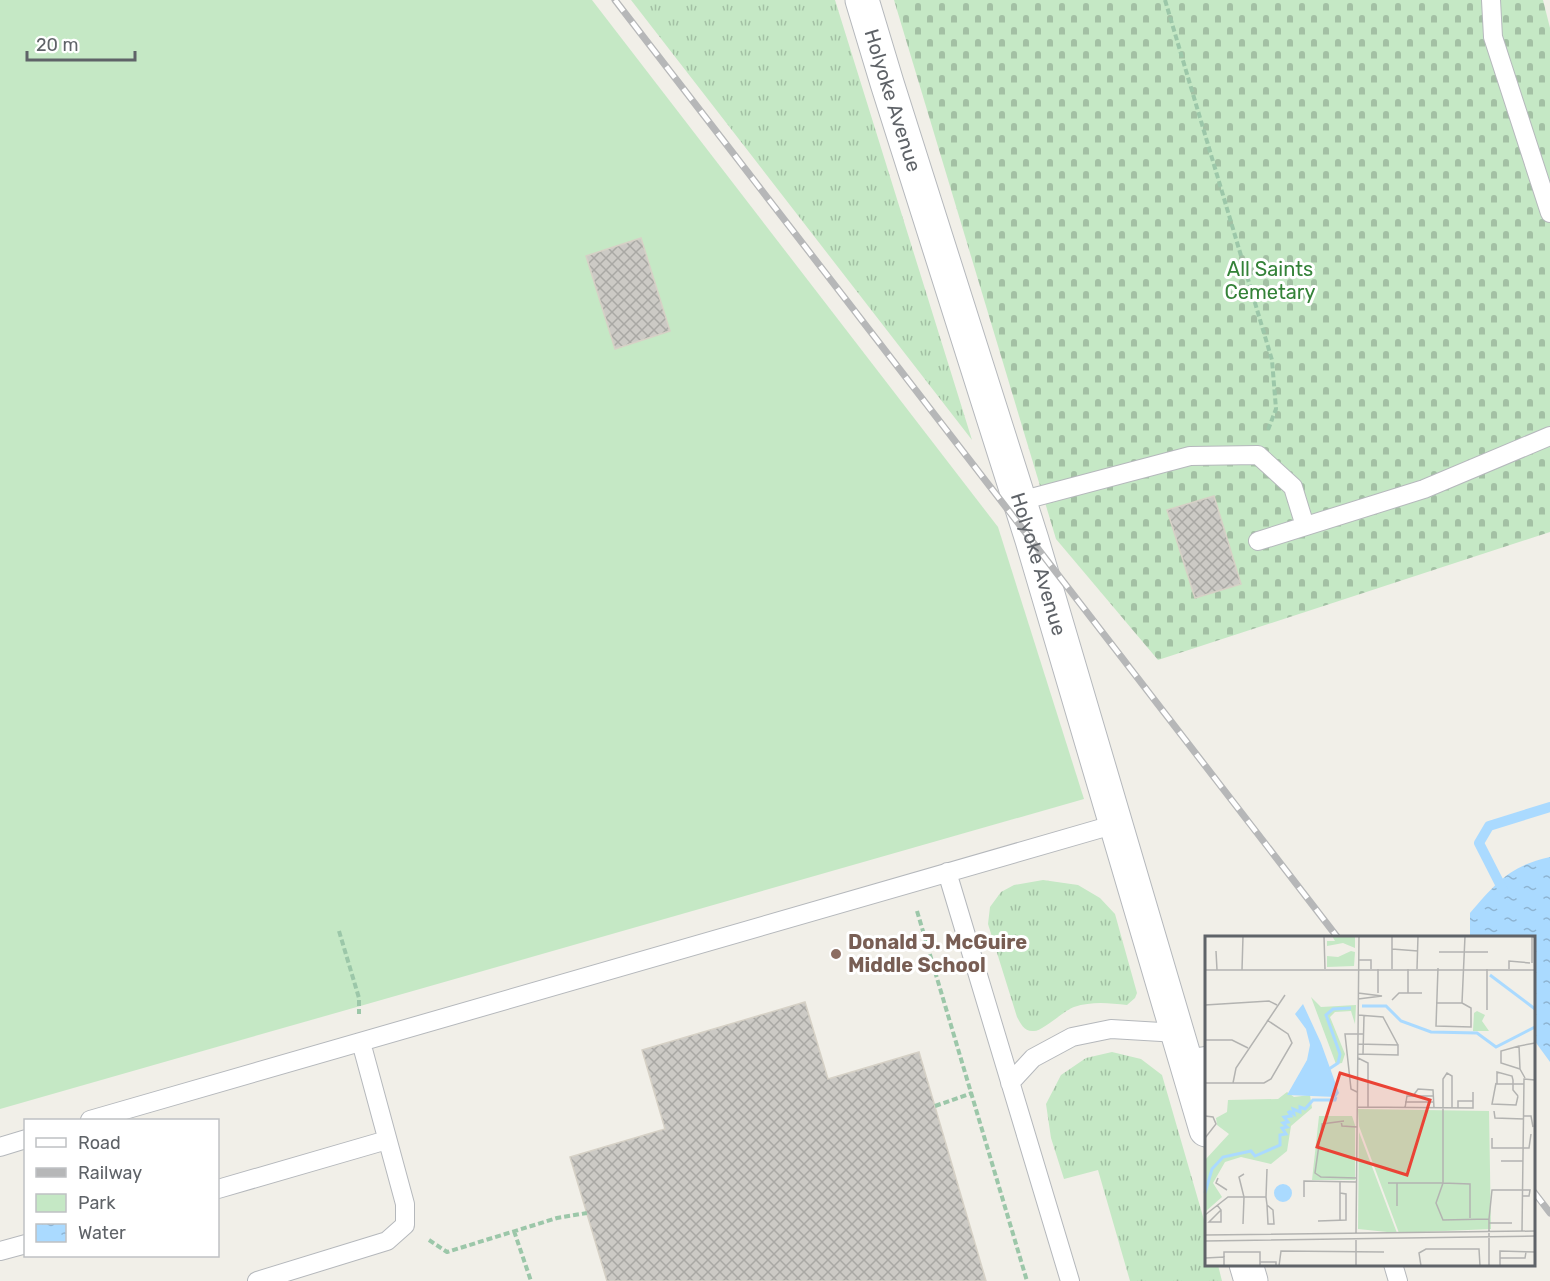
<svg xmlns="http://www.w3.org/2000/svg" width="1550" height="1281" font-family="Rubik,sans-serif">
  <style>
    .grass { fill: url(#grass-tufts) }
    .cemetery { fill: url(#cemetery-stones) }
    .green { fill: #c5e8c5 }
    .water { fill: url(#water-ripples) }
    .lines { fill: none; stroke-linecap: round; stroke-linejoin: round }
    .stream { stroke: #aadaff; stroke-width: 10 }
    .building { fill: url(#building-cross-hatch); stroke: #d6d1c6; stroke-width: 1.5 }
    .service-casing { stroke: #b5b8bc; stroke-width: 20 }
    .tertiary-casing { stroke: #b5b8bc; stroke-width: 35 }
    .path { stroke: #9cc7a9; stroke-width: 4; stroke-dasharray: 6 3; stroke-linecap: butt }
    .service { stroke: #fff; stroke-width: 18 }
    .tertiary { stroke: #fff; stroke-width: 33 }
    .rail-casing { stroke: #b6b7b8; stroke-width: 7 }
    .rail { stroke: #fff; stroke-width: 4.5; stroke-dasharray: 14; stroke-linecap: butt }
    .education-dot { fill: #8d6e63; stroke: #fff; stroke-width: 2 }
    .labels { text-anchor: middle; stroke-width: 6; stroke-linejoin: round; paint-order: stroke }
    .street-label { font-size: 20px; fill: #5f6368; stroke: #fff }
    .park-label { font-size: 20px; fill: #348238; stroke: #fff }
    .education-label { font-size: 20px; font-weight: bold; fill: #785e54; stroke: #fff; text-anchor: start }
    .inset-river { fill: none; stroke: #aadaff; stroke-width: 3 }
    .inset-road { fill: none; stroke: #b3b3b1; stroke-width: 1.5 }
    .view { fill: #ea4335; fill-opacity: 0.15; stroke: #ea4335; stroke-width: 3 }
    .inset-edge { fill: none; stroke: #5f6368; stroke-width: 3 }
  </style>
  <defs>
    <pattern id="grass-tufts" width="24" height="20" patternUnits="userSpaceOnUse" patternTransform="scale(1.5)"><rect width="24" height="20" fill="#c5e8c5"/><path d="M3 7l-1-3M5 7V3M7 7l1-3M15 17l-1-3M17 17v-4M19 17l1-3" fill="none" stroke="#a3c0a4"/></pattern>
    <pattern id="cemetery-stones" width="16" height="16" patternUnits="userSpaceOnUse" patternTransform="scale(1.5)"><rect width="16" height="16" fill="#c5e8c5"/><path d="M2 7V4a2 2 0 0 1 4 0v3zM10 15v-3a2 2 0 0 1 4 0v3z" fill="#a3c0a4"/></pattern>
    <pattern id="water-ripples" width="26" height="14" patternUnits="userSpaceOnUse" patternTransform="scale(1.5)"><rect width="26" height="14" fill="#aadaff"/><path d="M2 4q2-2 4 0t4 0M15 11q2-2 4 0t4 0" fill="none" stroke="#8eb4d2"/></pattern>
    <pattern id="building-cross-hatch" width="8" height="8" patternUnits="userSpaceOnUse" patternTransform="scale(1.5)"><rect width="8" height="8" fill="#cccac5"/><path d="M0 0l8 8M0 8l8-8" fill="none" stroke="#a9a8a4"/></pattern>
  </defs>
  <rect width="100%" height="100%" fill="#f1efe8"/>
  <path class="grass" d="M 631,0 L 835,0 L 972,440 Z
    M 1043,880 L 1078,885 L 1100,898 L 1115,914 L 1137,993 L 1135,998 L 1127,1005 C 1109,1003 1092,1001 1074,1007 C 1063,1011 1043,1031 1034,1031 C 1024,1032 1021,1024 1017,1017 L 988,924 L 990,907 L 1001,892 L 1014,885 Z
    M 1112,1052 L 1141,1059 L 1162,1075 L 1206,1227 L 1206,1264 L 1218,1265 L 1222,1281 L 1130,1281 L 1098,1170 L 1064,1179 L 1051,1138 L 1046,1104 L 1061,1075 L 1086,1058 Z"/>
  <path class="cemetery" d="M 894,0 L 1543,0 L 1550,28 L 1550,532 L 1158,660 L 1056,539 Z"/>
  <path class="green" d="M 0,0 L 592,0 L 998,527 L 1084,799 L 0,1109 Z"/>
  <path class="water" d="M 1550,857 L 1550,1062 L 1534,1040 L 1534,938 L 1470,937 L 1470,913 C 1496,883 1509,866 1550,857 Z"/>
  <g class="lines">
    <path class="stream" d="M 1504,892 L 1479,843 L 1489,826 L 1550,807"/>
  </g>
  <path class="building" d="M 641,238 L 670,331 L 615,349 L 586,256 Z
    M 1214,496 L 1241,584 L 1195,598 L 1167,510 Z
    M 805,1002 L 828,1079 L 919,1052 L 986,1281 L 607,1281 L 570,1157 L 665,1129 L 642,1050 Z"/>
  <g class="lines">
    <defs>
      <path id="service" d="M 1491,0 L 1493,37 L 1550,213
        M 1020,501 L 1190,456 L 1258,455 L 1293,487 L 1305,526
        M 1258,541 L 1424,489 L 1550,436
        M 947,872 L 1070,1281
        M 1186,1059 L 1206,1056
        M 1010,1083 L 1033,1058 L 1072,1037 L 1111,1029 L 1178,1033
        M 90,1120 L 1116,824
        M 0,1147 L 26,1139
        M 218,1189 L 387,1140
        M 0,1251 L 26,1244
        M 1393,1264 L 1398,1281
        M 257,1281 L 387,1241 L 405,1225 L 405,1204 L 361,1042"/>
      <g id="tertiary">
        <path id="s1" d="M 862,0 L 887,83 L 1032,540 L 1206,1130"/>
        <path d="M 1246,1264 L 1251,1281"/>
      </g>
    </defs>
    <use href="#service" class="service-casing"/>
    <use href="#tertiary" class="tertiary-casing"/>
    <path class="path" d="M 1165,0 L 1272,360 L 1276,409 L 1268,430
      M 917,911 L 1027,1281
      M 339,931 L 359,998 L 359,1014
      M 935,1106 L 972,1093
      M 514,1231 L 531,1281
      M 429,1240 L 447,1252 L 557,1218 L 587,1213"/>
    <use href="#service" class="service"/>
    <use href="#tertiary" class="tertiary"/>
    <defs>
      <path id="rail" d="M 615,0 L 1338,938
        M 1534,1192 L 1550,1213"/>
    </defs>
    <use href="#rail" class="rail-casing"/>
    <use href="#rail" class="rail"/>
  </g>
  <circle class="education-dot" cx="836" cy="954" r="6"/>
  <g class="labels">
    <g class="street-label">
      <text dy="7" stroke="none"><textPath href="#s1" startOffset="105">Holyoke Avenue</textPath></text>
      <text dy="7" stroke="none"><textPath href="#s1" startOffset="591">Holyoke Avenue</textPath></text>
    </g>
    <g class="park-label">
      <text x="1270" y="276">All Saints<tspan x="1270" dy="23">Cemetary</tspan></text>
    </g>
    <g class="education-label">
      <text x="848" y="949">Donald J. McGuire<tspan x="848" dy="23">Middle School</tspan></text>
    </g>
  </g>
  <g transform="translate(1205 936)">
    <rect width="330" height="330" fill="#f1efe8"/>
    <path d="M 127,0 L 150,0 L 150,12 L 138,7 L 122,10 L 122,5 L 130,5 ZM 146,15 L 150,16 L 149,30 L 122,31 L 122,20 L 133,21 ZM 154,196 L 192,297 L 153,293 Z" fill="#c5e8c5"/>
    <path d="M 106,61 L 116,71 L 151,69 L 150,88 L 146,75 L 130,76 L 125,81 L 140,118 L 137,127 L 131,128 ZM 272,75 L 280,79 L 277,85 L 284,95 L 268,95 L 269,77 Z" fill="#c5e8c5"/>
    <path d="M 114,180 L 147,180 L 150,189 L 150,244 L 107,244 Z" fill="#c5e8c5"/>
    <path d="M 82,156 L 89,161 L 105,159 L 107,172 L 86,190 L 82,215 L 66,228 L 36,221 L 20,226 L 8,247 L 17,261 L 0,276 L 0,224 L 24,198 L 12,189 L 11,182 L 22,176 L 23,164 L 73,163 ZM 153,173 L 284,175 L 286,293 L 194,297 L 154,190 Z" fill="#c5e8c5"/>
    <path d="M 98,68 L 116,107 L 134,157 L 131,161 L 82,159 L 102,124 L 105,109 L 101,93 L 90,78 ZM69 257a9 9 0 1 1 18 0a9 9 0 1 1-18 0Z" fill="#aadaff"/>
    <path class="inset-river" d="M 285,39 L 330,73M 157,70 L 181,70 L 196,85 L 226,96 L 272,97 L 291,111 L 330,91M 124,133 L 133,127 L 135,118 L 121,79 L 128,73 L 146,72M 84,175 L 89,178 L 88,173 L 95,176 L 95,171 L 100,173 L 108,164 L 130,164 L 131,161M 0,257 L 7,233 L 18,221 L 46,215 L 50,220 L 75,209 L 75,199 L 81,198 L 77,192 L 82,191 L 78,187 L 83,186 L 79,181 L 86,180 L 83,175"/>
    <path class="inset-road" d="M 119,0 L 120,33M 187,13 L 213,15M 11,15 L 12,34M 234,16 L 283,16M 154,24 L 166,24 L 166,33M 327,27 L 327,1 L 330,1M 233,32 L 231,90 L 266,91 L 266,72 L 257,67 L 260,0M 173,33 L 173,57M 187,33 L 187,0M 212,33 L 213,0M 304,33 L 304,25 L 325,27M 0,34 L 330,34M 37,34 L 38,0M 203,57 L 203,33M 153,63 L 177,60 L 153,57M 187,64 L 194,57 L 217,57M 231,67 L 257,67M 0,69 L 64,65 L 72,69M 282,74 L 282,33M 153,79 L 178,81 L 193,109M 0,104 L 27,104 L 43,112M 314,110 L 296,115 L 296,127 L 315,133M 153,118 L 193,119 L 193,109 L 153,108M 158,118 L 159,80M 153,122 L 163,127 L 163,171M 320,142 L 315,133 L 314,110 L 330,107M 0,147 L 59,147 L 66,143 L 87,107 L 83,98 L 62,84M 28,147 L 31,132 L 80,59M 291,147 L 287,168 L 311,169 L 313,160M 152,156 L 146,153 L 140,98 L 158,98M 208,160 L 213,153 L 228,154 L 229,172M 313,160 L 308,154 L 308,144 L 307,140 L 292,136 L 292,148 L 319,148M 200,166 L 229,166M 152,171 L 268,172 L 268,156M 200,172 L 202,160 L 229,160M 253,172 L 253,165 L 268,165M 289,175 L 290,182 L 319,183M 0,180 L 8,181 L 11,188 L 0,202M 319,180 L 326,180 L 328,191M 136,185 L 137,190 L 152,191M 139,185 L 117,188 L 110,237 L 116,241 L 152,242M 287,202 L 287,212 L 324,212 L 326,198M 296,225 L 318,225M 13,242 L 11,247 L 22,254M 135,246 L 135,285M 183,247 L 238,247 L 238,143 L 242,137 L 247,140 L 247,172M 192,247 L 192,270M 61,261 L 62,233M 99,261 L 99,245 L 152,246M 12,269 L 16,274 L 16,286 L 4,286 L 16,274M 0,279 L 23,261 L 61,261 L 62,269 L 63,288 L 69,288 L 68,274 L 62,269M 265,282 L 265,248 L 238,247 L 231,267 L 238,284 L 284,283 L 284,330M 284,283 L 287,254 L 325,254 L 324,260 L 318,260M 113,285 L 141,284 L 141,258 L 135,257M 284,287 L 307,287M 38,288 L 39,261 L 34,241 L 39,238M 317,295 L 319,143 L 330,144M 151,298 L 154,0M 0,299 L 330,295M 0,305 L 330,300M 19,321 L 19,316 L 55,316 L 55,330M 0,322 L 19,321 L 19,330M 295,322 L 320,322 L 321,316M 55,326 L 71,326 L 71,330M 74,330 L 76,315 L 179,316M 151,330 L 151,304M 216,330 L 214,317 L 221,313 L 274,313 L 275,330M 295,330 L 295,315 L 330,316"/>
    <path class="view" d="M 135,137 L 225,164 L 202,239 L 112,211 Z"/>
    <rect width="330" height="330" class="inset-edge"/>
  </g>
  <rect x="24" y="1119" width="195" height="138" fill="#ffffff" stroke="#bfc1c3" stroke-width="1.5"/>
  <rect x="36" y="1138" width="30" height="9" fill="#ffffff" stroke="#bfc1c3" stroke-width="1.5"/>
  <text x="78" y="1149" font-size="18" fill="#5f6368">Road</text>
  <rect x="36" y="1168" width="30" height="9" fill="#b6b7b8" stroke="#bfc1c3" stroke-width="1.5"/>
  <text x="78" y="1179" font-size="18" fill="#5f6368">Railway</text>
  <rect x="36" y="1194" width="30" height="18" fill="#c5e8c5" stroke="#bfc1c3" stroke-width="1.5"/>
  <text x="78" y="1209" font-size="18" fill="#5f6368">Park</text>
  <rect x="36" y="1224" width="30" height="18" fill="url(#water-ripples)" stroke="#bfc1c3" stroke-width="1.5"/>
  <text x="78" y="1239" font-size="18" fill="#5f6368">Water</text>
  <path d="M27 51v9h108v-9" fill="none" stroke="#5f6368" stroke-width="3"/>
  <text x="36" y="51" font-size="18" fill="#5f6368" stroke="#ffffff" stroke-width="4.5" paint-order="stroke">20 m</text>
</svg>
